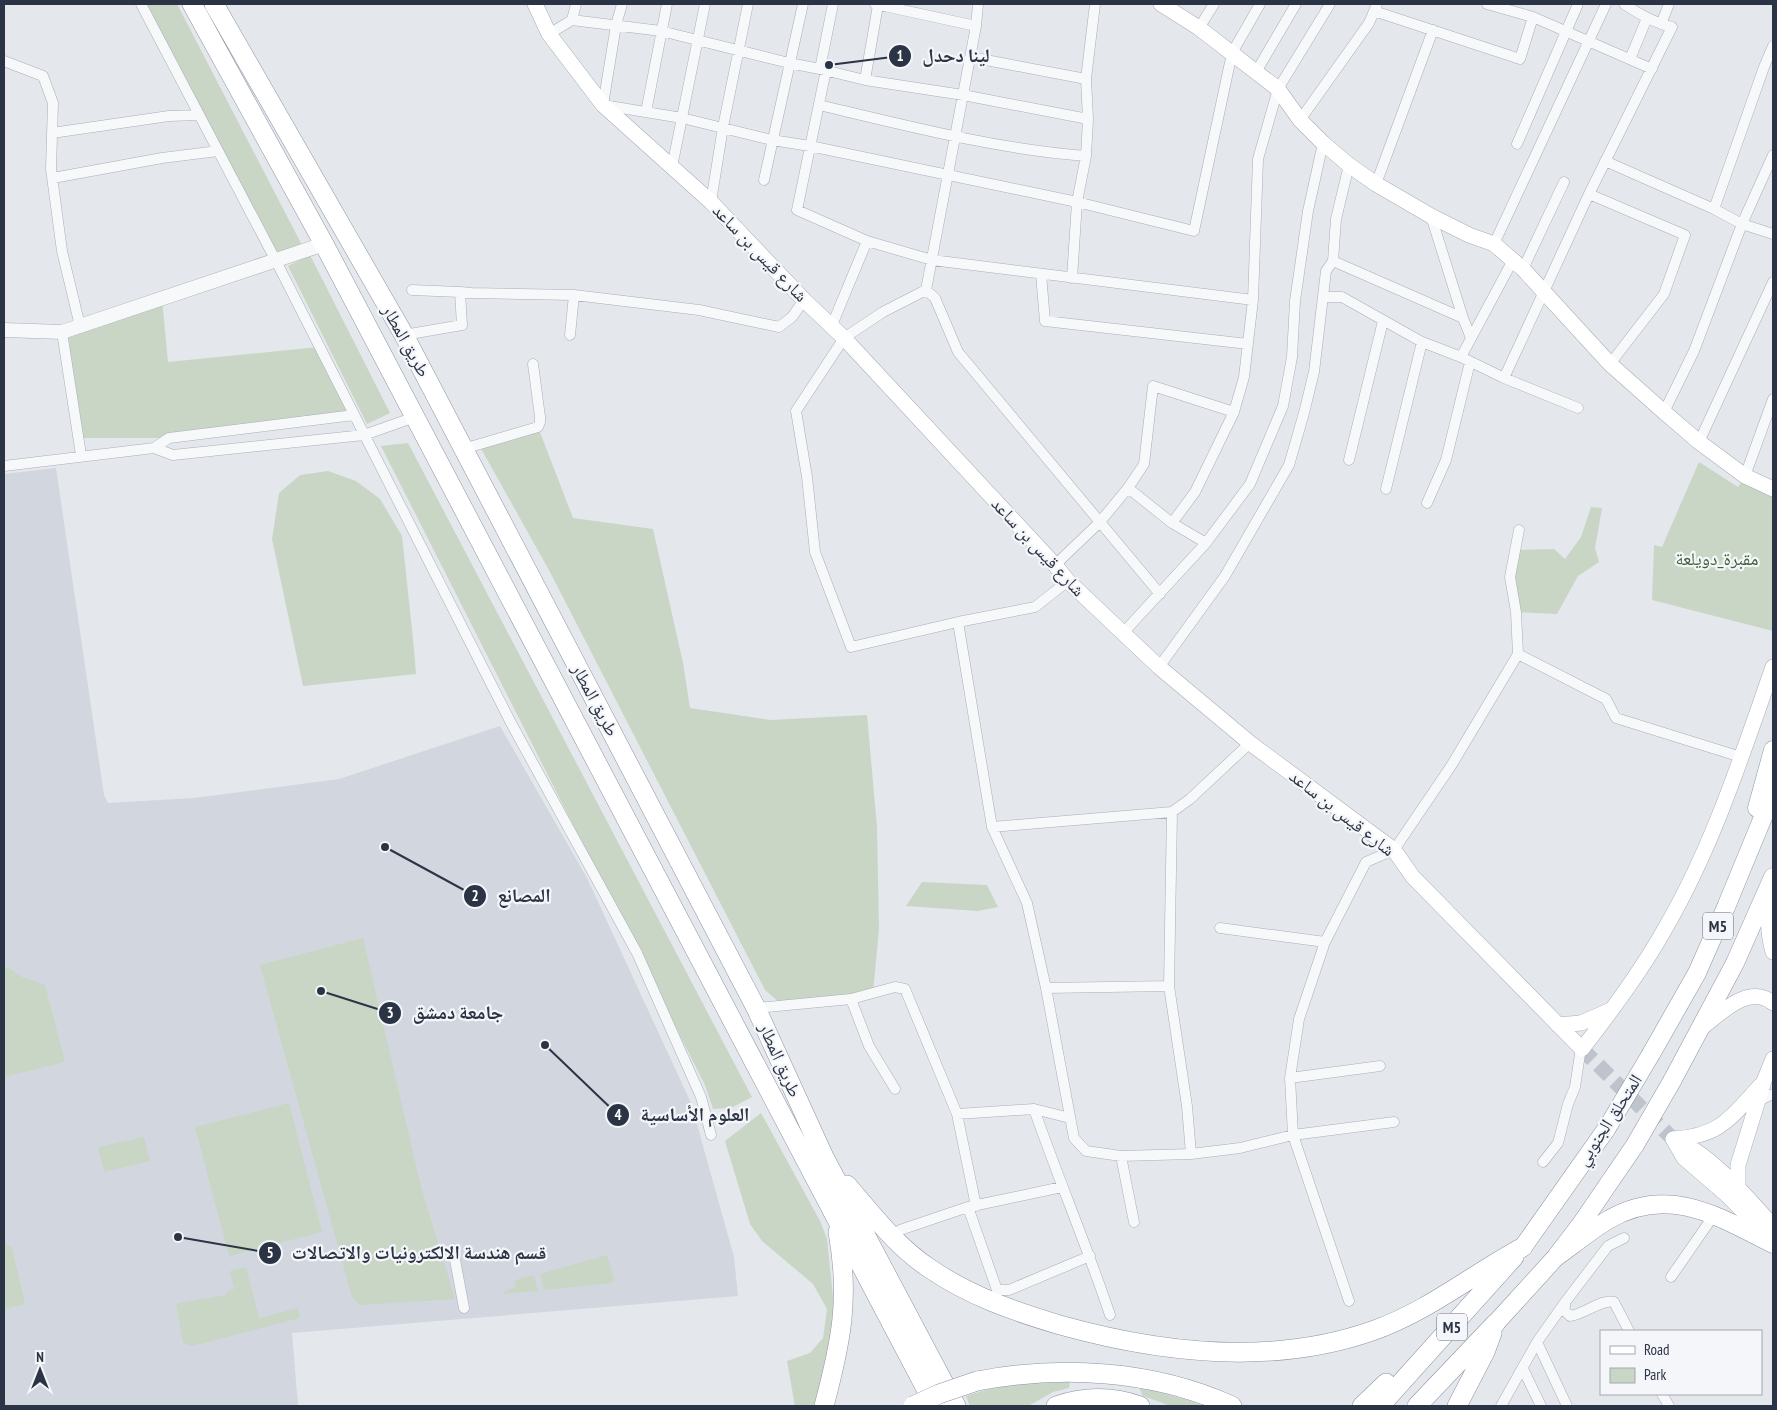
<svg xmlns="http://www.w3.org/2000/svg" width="1777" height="1410" font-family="'PT Sans Narrow','Noto Naskh Arabic',sans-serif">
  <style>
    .built { fill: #d2d6de }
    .green { fill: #c9d6c5 }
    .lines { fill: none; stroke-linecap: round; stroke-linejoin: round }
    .secondary-tunnel { stroke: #bfc3cb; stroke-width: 15; stroke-dasharray: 15 8; stroke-linecap: butt }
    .minor-casing { stroke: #a9aeb7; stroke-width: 11 }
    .tertiary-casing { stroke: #a9aeb7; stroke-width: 15 }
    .secondary-casing { stroke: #a9aeb7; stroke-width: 16 }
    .trunk-casing { stroke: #8b94a3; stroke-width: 19 }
    .motorway-casing { stroke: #8b94a3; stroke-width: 20 }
    .minor { stroke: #f7f8fa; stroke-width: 10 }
    .tertiary { stroke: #f7f8fa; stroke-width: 14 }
    .secondary { stroke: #fff; stroke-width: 15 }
    .trunk { stroke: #fff; stroke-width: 18 }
    .motorway { stroke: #fff; stroke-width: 19 }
    .trunk-bridge-casing { stroke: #8b94a3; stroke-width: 19; stroke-linecap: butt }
    .motorway-bridge-casing { stroke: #8b94a3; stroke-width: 20; stroke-linecap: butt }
    .trunk-bridge { stroke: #fff; stroke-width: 18 }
    .motorway-bridge { stroke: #fff; stroke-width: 19 }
    .labels { text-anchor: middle; stroke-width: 4.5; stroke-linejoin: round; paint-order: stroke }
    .shield { fill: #f4f6f9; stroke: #676e7b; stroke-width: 1 }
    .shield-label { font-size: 16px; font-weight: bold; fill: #2b3445 }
    .street-label { font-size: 18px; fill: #2b3445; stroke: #f4f6f9 }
    .park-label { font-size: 18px; fill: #3f6138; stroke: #f4f6f9 }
    .leader { fill: none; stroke: #2b3445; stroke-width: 2 }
    .callout-dot { fill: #2b3445; stroke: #f4f6f9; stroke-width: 2 }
    .mark-label { font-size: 15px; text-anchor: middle; font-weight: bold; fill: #fff }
    .callout-label { font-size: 19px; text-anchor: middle; font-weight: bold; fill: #2b3445; stroke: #f4f6f9; stroke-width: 4.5; stroke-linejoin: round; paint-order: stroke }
  </style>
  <rect width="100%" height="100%" fill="#e4e7ec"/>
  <path class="built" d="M 56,468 L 104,795 L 108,803 L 194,798 L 339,779 L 500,726 L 587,878 L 691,1103 L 734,1257 L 738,1296 L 292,1333 L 298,1406 L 4,1406 L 4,474 Z"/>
  <path class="green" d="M 141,4 L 177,4 L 305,251 L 276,261 Z
    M 310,255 L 390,413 L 367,424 L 288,266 Z
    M 162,299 L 168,362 L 319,347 L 354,415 L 169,438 L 79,438 L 62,332 Z
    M 538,427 L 573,518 L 653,529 L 683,663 L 690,708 L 770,720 L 867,715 L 877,827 L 879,929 L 873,993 L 780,1003 L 765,990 L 550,572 L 479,445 Z
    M 408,443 L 752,1097 L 731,1108 L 713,1109 L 705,1085 L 381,446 Z
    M 1699,462 L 1738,487 L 1745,476 L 1773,489 L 1773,631 L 1652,600 L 1654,545 L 1662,547 Z
    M 328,471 L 356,481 L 380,499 L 402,536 L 413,639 L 416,674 L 303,686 L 272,539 L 279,493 L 300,475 Z
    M 1591,507 L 1602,508 L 1595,548 L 1599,562 L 1578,576 L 1557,614 L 1516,612 L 1510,577 L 1515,550 L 1554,549 L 1565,559 L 1581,537 Z
    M 922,882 L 987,885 L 998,907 L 978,911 L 906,906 Z
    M 363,938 L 421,1187 L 455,1299 L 360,1305 L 352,1297 L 260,965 Z
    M 4,967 L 9,968 L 22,977 L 45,985 L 65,1062 L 4,1077 Z
    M 289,1103 L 322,1232 L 229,1256 L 195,1127 Z
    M 761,1113 L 820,1221 L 827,1239 L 834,1307 L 831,1347 L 815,1406 L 795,1406 L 787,1361 L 810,1353 L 823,1338 L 827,1309 L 813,1284 L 762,1241 L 750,1224 L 725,1141 Z
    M 144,1137 L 150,1161 L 104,1172 L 98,1147 Z
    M 4,1241 L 12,1248 L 25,1304 L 4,1309 Z
    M 607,1255 L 614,1279 L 612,1283 L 544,1290 L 540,1274 Z
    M 246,1267 L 259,1318 L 298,1308 L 300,1318 L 192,1346 L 183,1343 L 176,1304 L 226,1295 L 228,1291 L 234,1289 L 230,1271 Z
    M 534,1275 L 538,1291 L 503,1294 L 506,1290 L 516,1287 L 514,1281 L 522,1278 Z
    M 1070,1382 L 1069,1388 L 1053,1392 L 1028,1406 L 970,1406 L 966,1396 L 992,1388 L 1030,1383 Z
    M 1139,1387 L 1188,1400 L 1204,1406 L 1171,1406 L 1143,1396 Z"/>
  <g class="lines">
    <path class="secondary-tunnel" d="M 1582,1049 L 1673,1139"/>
    <defs>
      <path id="minor" d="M 141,4 L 276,261 L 511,723 L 637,953 L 701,1097 L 711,1135
        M 622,4 L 616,25 L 603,105 L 682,118 L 772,140 L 810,146 L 1077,202 L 1194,231 L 1232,53 L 1260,4
        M 875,4 L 976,26
        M 1487,4 L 1533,17 L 1652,69
        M 1374,11 L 1520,59 L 1533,17
        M 572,20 L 576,4
        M 1661,24 L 1669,4
        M 1199,28 L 1214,4
        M 549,34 L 572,20 L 661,31 L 789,63 L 820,69 L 865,80 L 963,95 L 1088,119
        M 970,57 L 1086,79
        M 1630,59 L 1647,18
        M 4,61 L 43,76 L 53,103 L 51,169 L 62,251 L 80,326
        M 820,69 L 833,4
        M 826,70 L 797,210 L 867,241 L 932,260 L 1253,300
        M 1256,72 L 1296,4
        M 865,80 L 878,5
        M 819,105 C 907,126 996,149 1086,156
        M 646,112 L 667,4
        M 1300,120 L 1369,23 L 1377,4
        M 52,133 L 169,116 L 199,115
        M 1517,144 L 1578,4
        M 1605,161 L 1714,209 L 1742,224 L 1773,234
        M 672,167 L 705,4
        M 53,178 L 162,158 L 218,151
        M 764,180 L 803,4
        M 1376,184 L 1433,30
        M 1589,194 L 1685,235 L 1664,294 L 1610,364
        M 711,202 L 723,127 L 748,4
        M 1714,209 L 1764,67 L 1773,46
        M 1431,216 L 1463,318 L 1471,338
        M 1494,244 L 1606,4
        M 1333,261 L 1463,318
        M 1523,269 L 1564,182
        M 1041,274 L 1045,321 L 1248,344
        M 1072,278 L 1077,202 L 1086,156 L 1088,119 L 1086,79 L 1095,4
        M 412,290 L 460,292
        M 926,290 L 976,26 L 978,4
        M 1323,297 L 1342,297 L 1422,342 L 1461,357 L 1504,378 L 1578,408
        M 832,325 L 867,241
        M 62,332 L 81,455
        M 404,335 L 462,325 L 460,292 L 471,293 L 574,295 L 699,310 L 779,327 L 792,317 L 804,300
        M 570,335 L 574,295
        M 1461,357 L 1513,260
        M 1504,378 L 1589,194 L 1672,27 C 1654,23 1639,14 1624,4
        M 1664,412 L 1694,351 L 1742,224 L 1773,155
        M 1699,442 L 1773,282
        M 154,448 L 169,438 L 354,415
        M 463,449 L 538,427 L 540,422 L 540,417 L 533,364
        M 1349,460 L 1383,321
        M 4,466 L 154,448 L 173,455 L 364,435 L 415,417
        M 1745,476 L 1773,399
        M 1128,488 L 1172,523 L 1206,543
        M 1386,489 L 1422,342
        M 1427,503 L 1446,460 L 1470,362
        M 1172,523 L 1195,492 L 1234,412 L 1244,377 L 1253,300 L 1258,159 L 1278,89 L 1330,4
        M 1055,565 L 1099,523 L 1128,488 L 1144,464 L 1153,386 L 1234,412
        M 1068,581 L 1035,607 L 958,622 L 851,647 L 815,552 L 807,477 L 796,411 L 844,338 L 883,312 L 926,290 L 935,298 L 958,352 L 1160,594
        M 958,622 L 992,827 L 1027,903 L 1046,988 L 1074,1138 L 1086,1151 L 1121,1156 L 1191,1154 L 1240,1148 L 1293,1135 L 1394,1122
        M 1123,633 L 1206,543 L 1250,484 L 1283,406 L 1292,357 L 1295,301 L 1308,211 L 1323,143
        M 1518,654 L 1606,699 L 1616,718 L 1741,757
        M 1159,667 L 1225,576 L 1289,465 L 1304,413 L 1314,372 L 1326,271 L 1333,261 L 1336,219 L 1349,165
        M 1172,812 L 1169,986 L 1187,1106 L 1191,1154
        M 992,827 L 1172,812 L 1190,799 L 1250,743
        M 1220,928 L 1325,942
        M 1046,988 L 1169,986
        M 851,999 L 869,1046 L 895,1089
        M 756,1008 L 851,999 L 895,987 L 905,989 L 957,1114 L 1034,1109 L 1070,1118
        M 1290,1078 L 1380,1066
        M 1758,1101 L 1773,1094
        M 1034,1109 C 1058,1178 1087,1246 1110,1315
        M 957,1114 L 976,1206
        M 1121,1156 L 1134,1222
        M 1543,1162 L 1558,1143 L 1568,1104 L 1575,1087 L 1580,1054 L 1582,1049
        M 968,1207 L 997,1290 L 1009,1290 L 1090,1256
        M 900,1230 L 968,1207 L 1062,1187
        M 453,1249 L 464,1308
        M 1671,1277 L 1714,1215
        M 1349,1301 L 1293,1135 L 1290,1078 L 1299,1019 L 1325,942 L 1366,862 L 1394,850 L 1451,766 L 1518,654 L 1516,612 L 1510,577 L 1519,530
        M 1566,1301 L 1564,1310 L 1570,1316 C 1583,1315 1603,1298 1614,1302 L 1629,1331
        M 1537,1342 L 1567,1406
        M 1523,1369 L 1541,1406
        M 1662,1394 L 1669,1406
        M 1501,1406 L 1537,1342 L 1566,1301 L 1608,1246 L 1624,1238"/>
      <path id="tertiary" d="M 4,330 L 62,332 L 324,244"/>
      <path id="secondary" d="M 535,4 L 549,34 L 603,105 L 711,202 L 804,300 L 844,338 L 1055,565 L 1068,581 L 1159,667 L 1250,743 L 1394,850 L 1413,877 L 1582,1049 C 1612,1010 1642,970 1666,927 C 1713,846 1742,755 1773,667
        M 1161,4 L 1199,28 L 1278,89 L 1300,120 L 1323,143 L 1349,165 L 1376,184 L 1431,216 L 1469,235 L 1494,244 L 1523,269 L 1610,364 L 1664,412 L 1699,442 L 1745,476 L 1773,489
        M 1769,889 C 1768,911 1767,932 1773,952
        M 1558,1025 L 1581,1023 L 1611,1010
        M 1700,1029 C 1720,1014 1748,983 1773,1003
        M 1673,1139 L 1684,1158 L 1727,1195 L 1772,1241
        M 1673,1139 C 1709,1152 1747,1197 1773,1226
        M 1674,1139 C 1721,1136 1731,1117 1761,1085
        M 1738,1187 L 1738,1165 L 1764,1081 L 1773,1059"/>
      <path id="trunk" d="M 1757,808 L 1773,750
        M 1651,1054 L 1697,973 L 1726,907 L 1773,793
        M 1672,1081 L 1735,963 L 1773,877
        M 1523,1247 L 1607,1128
        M 1555,1258 C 1573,1245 1590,1231 1608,1220 C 1669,1184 1719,1217 1773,1244
        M 1495,1324 L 1555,1258 L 1581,1224 L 1635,1145"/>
      <path id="motorway" d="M 192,4 L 324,244 L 935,1406
        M 214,4 L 404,335 L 756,1008 L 824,1157 L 956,1406
        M 847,1185 C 873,1215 896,1246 929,1268 C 970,1296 1013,1311 1060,1325 C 1160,1353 1272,1366 1372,1331 C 1427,1312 1473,1274 1523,1247
        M 977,1381 C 1061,1365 1153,1370 1232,1406
        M 824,1406 C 841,1342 850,1299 838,1232
        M 1056,1406 C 1085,1396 1112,1396 1140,1406
        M 1362,1406 L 1386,1383
        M 1380,1406 L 1514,1257
        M 1417,1406 L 1495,1324
        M 1457,1406 L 1485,1352 L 1492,1333"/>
    </defs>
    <use href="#minor" class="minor-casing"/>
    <use href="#tertiary" class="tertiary-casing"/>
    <use href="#secondary" class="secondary-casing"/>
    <use href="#trunk" class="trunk-casing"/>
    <use href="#motorway" class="motorway-casing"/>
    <use href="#minor" class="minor"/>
    <use href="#tertiary" class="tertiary"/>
    <use href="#secondary" class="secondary"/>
    <use href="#trunk" class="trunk"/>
    <use href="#motorway" class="motorway"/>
    <defs>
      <path id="trunk-bridge" d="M 1607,1128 L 1651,1054
        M 1635,1145 L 1672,1081"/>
      <path id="motorway-bridge" d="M 913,1406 L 939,1394 L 977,1381"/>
    </defs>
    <use href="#trunk-bridge" class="trunk-bridge-casing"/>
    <use href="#motorway-bridge" class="motorway-bridge-casing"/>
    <use href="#trunk-bridge" class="trunk-bridge"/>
    <use href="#motorway-bridge" class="motorway-bridge"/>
  </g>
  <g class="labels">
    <g class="shield">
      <rect x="1703" y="912.5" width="30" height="27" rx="4"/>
      <rect x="1437" y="1313.5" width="30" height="27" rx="4"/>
    </g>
    <g class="shield-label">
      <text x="1718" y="932">M5</text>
      <text x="1452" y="1333">M5</text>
    </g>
    <g class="street-label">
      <text transform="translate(760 253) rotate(46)" y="6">شارع قيس بن ساعد</text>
      <text transform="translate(406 341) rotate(61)" y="6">طريق المطار</text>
      <text transform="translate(1038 547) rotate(47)" y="6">شارع قيس بن ساعد</text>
      <text transform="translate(595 700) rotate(62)" y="6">طريق المطار</text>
      <text transform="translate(1342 813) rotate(38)" y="6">شارع قيس بن ساعد</text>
      <text transform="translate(780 1060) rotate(66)" y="6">طريق المطار</text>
      <text transform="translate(1609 1120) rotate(-57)" y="6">المتحلق الجنوبي</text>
    </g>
    <g class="park-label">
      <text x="1717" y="565">مقبرة_دويلعة</text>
    </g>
  </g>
  <path class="leader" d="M829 65L900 56M385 847L475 896M321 991L390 1013M545 1045L618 1115M178 1237L270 1253"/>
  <g class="callout-dot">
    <circle cx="829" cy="65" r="5"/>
    <circle cx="385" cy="847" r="5"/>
    <circle cx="321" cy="991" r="5"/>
    <circle cx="545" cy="1045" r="5"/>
    <circle cx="178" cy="1237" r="5"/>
    <circle cx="900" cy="56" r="12"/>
    <circle cx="475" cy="896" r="12"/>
    <circle cx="390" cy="1013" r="12"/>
    <circle cx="618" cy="1115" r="12"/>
    <circle cx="270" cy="1253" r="12"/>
  </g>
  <g class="mark-label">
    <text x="900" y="61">1</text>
    <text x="475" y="901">2</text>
    <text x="390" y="1018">3</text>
    <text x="618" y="1120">4</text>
    <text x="270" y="1258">5</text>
  </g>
  <g class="callout-label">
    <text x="956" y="62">لينا دحدل</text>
    <text x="524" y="902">المصانع</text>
    <text x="458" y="1019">جامعة دمشق</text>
    <text x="695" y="1121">العلوم الأساسية</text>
    <text x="419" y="1259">قسم هندسة الالكترونيات والاتصالات</text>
  </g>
  <rect width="1777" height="1410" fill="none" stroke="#2b3445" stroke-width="10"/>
  <rect x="1600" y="1330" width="162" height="65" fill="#f4f6f9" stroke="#a4a8b1"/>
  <rect x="1610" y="1346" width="25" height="8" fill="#ffffff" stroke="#a4a8b1"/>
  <text x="1644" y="1355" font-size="15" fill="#2b3445">Road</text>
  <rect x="1610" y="1368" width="25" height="15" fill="#c9d6c5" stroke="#a4a8b1"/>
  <text x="1644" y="1380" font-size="15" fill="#2b3445">Park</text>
  <g transform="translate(40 1370)" stroke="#f4f6f9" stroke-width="4" paint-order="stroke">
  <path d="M0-4L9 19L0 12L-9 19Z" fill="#2b3445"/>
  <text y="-8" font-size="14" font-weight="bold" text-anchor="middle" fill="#2b3445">N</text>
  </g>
</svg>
